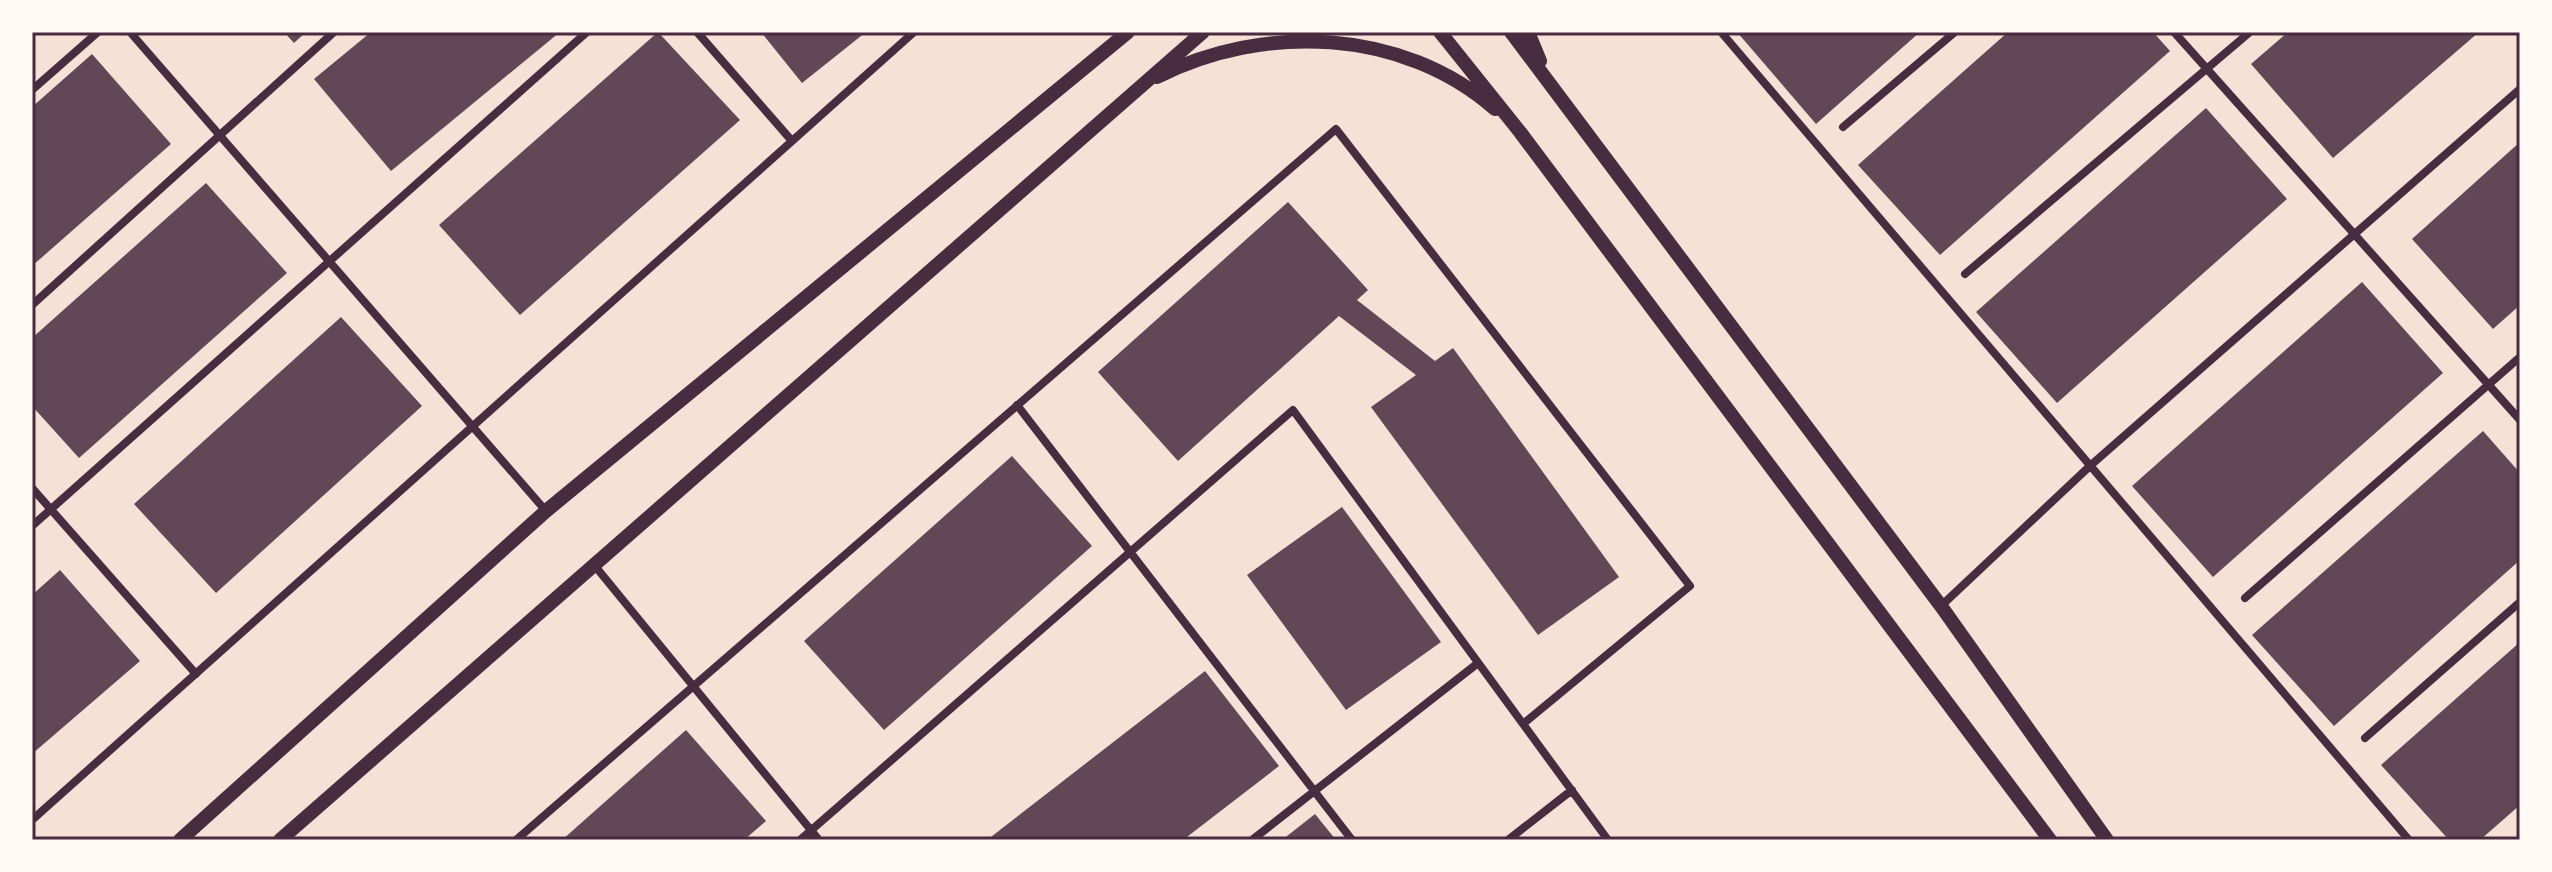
<svg xmlns="http://www.w3.org/2000/svg" width="2552" height="872" font-family="Quicksand,sans-serif">
  <style>
    .building { fill: #644757 }
    .lines { fill: none; stroke-linecap: round; stroke-linejoin: round }
    .minor { stroke: #4a2c40; stroke-width: 8 }
    .tertiary { stroke: #4a2c40; stroke-width: 14 }
    .neatline { fill: none; stroke: #4a2c40; stroke-width: 3 }
  </style>
  <rect width="100%" height="100%" fill="#f7e1d7"/>
  <path class="building" d="M 284,32 L 306,32 L 294,43 Z
    M 371,32 L 560,32 L 391,171 L 314,79 Z
    M 658,32 L 740,120 L 520,315 L 439,225 Z
    M 761,32 L 866,32 L 802,83 Z
    M 1737,32 L 1920,32 L 1816,124 Z
    M 2008,32 L 2153,32 L 2170,51 L 1940,255 L 1858,165 Z
    M 2288,32 L 2479,32 L 2333,158 L 2251,64 Z
    M 92,54 L 171,144 L 32,266 L 32,107 Z
    M 2206,108 L 2287,199 L 2057,403 L 1976,312 Z
    M 2520,142 L 2520,305 L 2493,329 L 2412,239 Z
    M 206,183 L 287,273 L 79,458 L 32,406 L 32,338 Z
    M 1288,202 L 1368,290 L 1357,300 L 1435,361 L 1453,348 L 1619,577 L 1538,635 L 1371,407 L 1416,375 L 1339,316 L 1178,461 L 1098,372 Z
    M 2362,282 L 2443,373 L 2213,577 L 2132,486 Z
    M 341,317 L 422,406 L 216,593 L 134,504 Z
    M 2483,431 L 2520,473 L 2520,560 L 2334,726 L 2252,635 Z
    M 1012,456 L 1092,546 L 884,730 L 804,641 Z
    M 1342,507 L 1441,642 L 1346,710 L 1247,575 Z
    M 60,570 L 140,661 L 32,754 L 32,595 Z
    M 2520,642 L 2520,805 L 2480,840 L 2449,840 L 2381,765 Z
    M 1205,671 L 1279,766 L 1183,840 L 987,840 Z
    M 686,730 L 766,821 L 744,840 L 562,840 Z
    M 1315,814 L 1336,840 L 1282,840 Z"/>
  <g class="lines">
    <path class="minor" d="M 130,32 L 546,511
      M 697,32 L 792,141
      M 1721,32 L 2409,840
      M 2174,32 L 2520,420
      M 32,90 L 98,32
      M 1843,127 L 1955,32
      M 1965,274 L 2250,32
      M 32,305 L 334,32
      M 1017,405 L 1352,840
      M 32,488 L 196,674
      M 32,526 L 587,32
      M 595,566 L 819,840
      M 2245,598 L 2520,357
      M 1941,606 L 2091,465 L 2520,89
      M 2365,738 L 2520,602
      M 32,820 L 914,32
      M 516,840 L 1336,129 L 1690,586 L 1523,724
      M 800,840 L 1293,410 L 1608,840
      M 1252,840 L 1478,663
      M 1508,840 L 1572,790"/>
    <path class="tertiary" d="M 1440,32 L 1520,132 L 2050,840
      M 1511,32 L 1941,606 L 2107,840
      M 1528,32 L 1540,61
      M 1157,77 C 1263,23 1403,28 1495,109
      M 180,840 L 546,511 L 1128,32
      M 280,840 L 1203,32"/>
  </g>
  <rect width="2552" height="872" fill="none" stroke="#fffaf5" stroke-width="68"/>
  <rect x="34" y="34" width="2484" height="804" class="neatline"/>
</svg>
